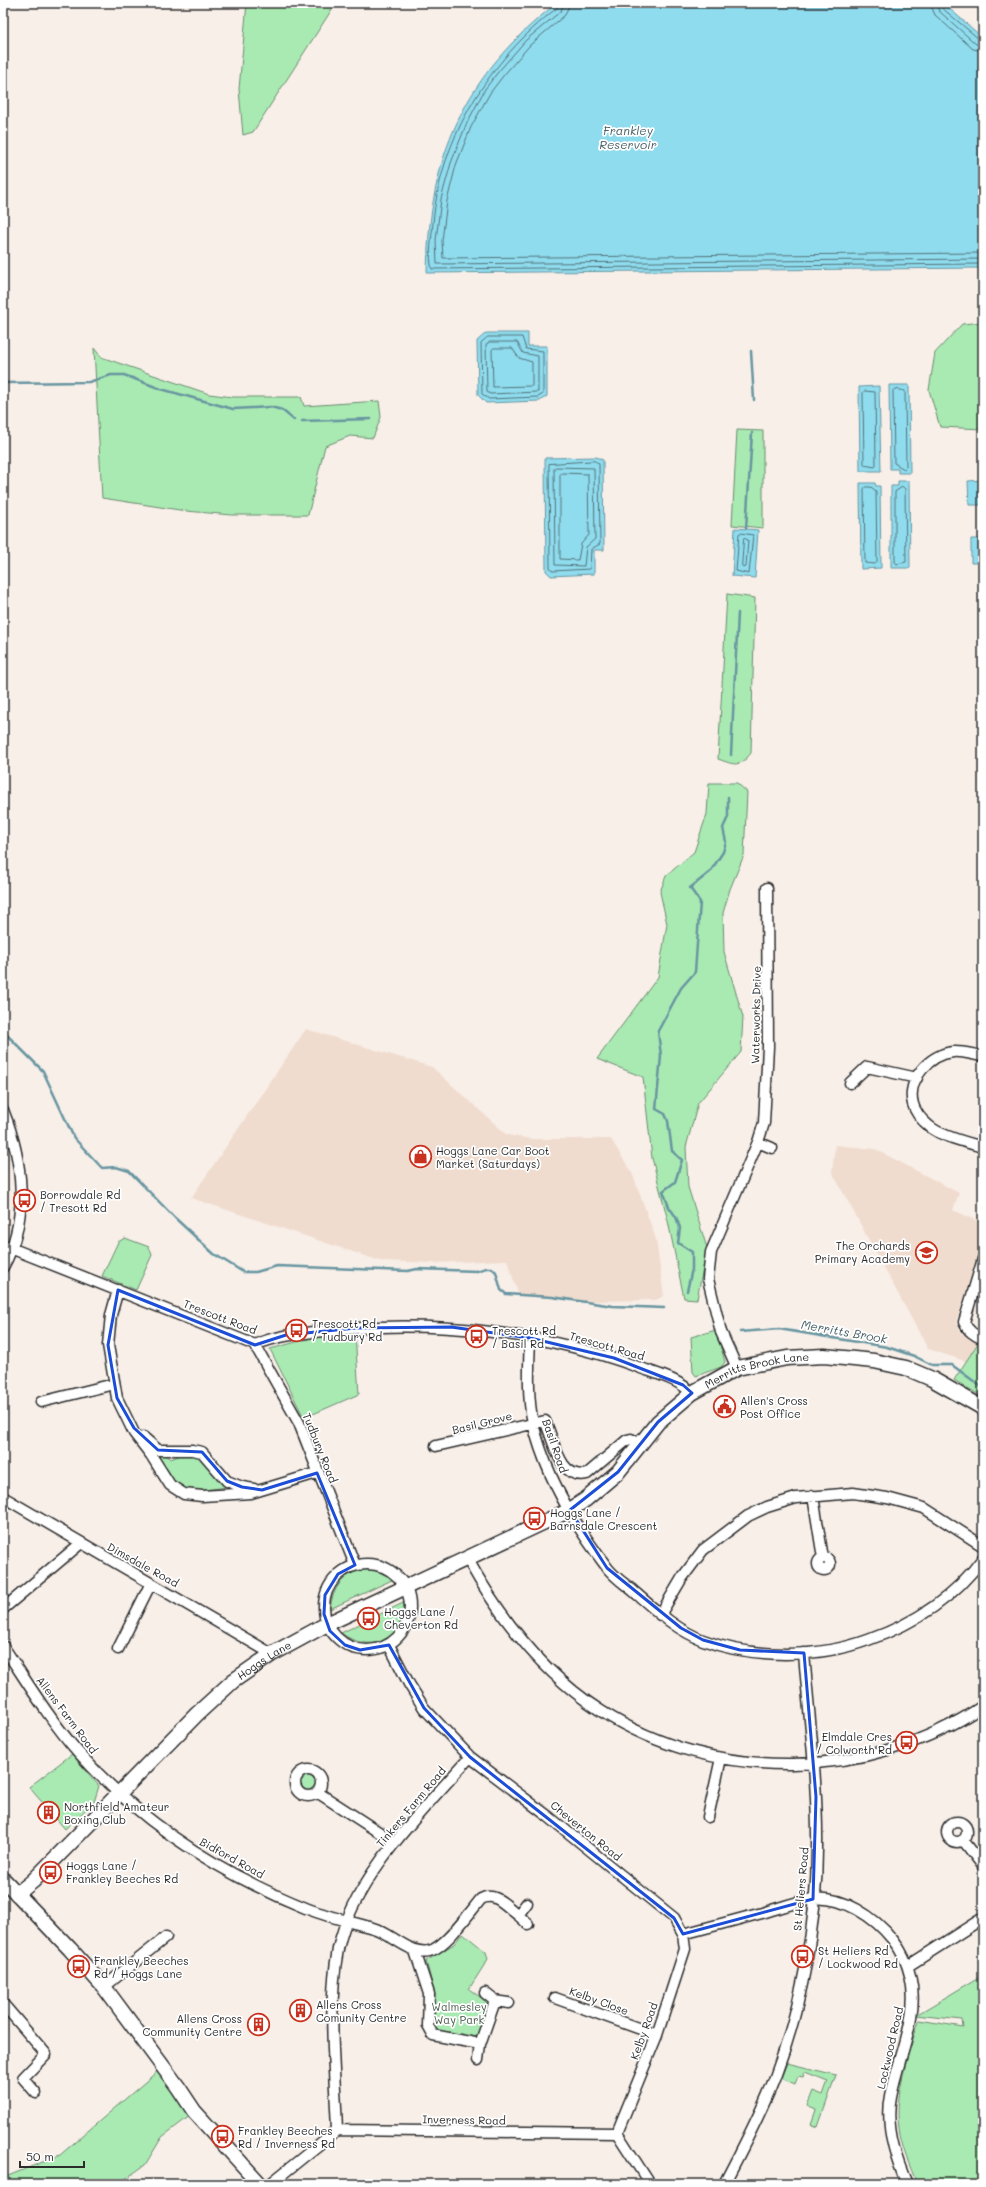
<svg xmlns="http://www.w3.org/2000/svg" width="986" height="2187" font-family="Mali,sans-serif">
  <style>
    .built { fill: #f0dcce }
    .green { fill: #a9eab2; stroke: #6a8a6e }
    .water { fill: #8fdcee; stroke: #6795a0 }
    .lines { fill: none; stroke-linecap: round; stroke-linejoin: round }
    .shore { stroke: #537279; stroke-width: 1 }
    .stream { stroke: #6795a0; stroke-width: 2.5 }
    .street-casing { stroke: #2b2b2b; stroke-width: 13 }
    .secondary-casing { stroke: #2b2b2b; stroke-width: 17 }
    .street { stroke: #fff; stroke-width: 10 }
    .secondary { stroke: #fff; stroke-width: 14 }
    .marked { fill: none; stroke: #1d4ed8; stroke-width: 3; stroke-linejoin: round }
    .labels { text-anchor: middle; stroke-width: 3.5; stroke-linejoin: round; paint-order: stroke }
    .street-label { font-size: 11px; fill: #2b2b2b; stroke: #fff }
    .poi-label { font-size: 11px; fill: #2b2b2b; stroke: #fff; text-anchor: start }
    .park-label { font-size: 11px; fill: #4a5b4d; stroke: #fff }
    .water-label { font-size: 12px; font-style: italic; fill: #496066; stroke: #fff }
  </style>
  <rect width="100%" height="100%" fill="#f8efe9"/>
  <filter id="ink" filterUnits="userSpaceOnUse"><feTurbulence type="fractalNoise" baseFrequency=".025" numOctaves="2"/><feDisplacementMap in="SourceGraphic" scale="8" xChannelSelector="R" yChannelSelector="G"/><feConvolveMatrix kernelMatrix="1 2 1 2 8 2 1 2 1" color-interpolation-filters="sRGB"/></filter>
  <g filter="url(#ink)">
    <path class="built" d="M 306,1029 L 432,1067 L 507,1135 L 531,1139 L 611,1139 L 633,1175 L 656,1239 L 664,1296 L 656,1300 L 593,1301 L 519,1296 L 507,1260 L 434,1263 L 380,1261 L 191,1198 Z
      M 835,1145 L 875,1149 L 959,1193 L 953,1210 L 983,1223 L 983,1238 L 956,1322 L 961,1333 L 978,1343 L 968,1362 L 928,1349 L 832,1172 Z"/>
    <path class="green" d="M 247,3 L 336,3 L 253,132 L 243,135 L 239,89 Z
      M 983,322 L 983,429 L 940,427 L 929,390 L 935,353 L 962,324 Z
      M 94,348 L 101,357 L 209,394 L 233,397 L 301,397 L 304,406 L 379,401 L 381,417 L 373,438 L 350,436 L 325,446 L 308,515 L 232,515 L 186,511 L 102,498 Z
      M 737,430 L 763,431 L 763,528 L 732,525 Z
      M 727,594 L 755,598 L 751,753 C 739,768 735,765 718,759 Z
      M 709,783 L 737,783 L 747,792 L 744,855 L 730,889 L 723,913 L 724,952 L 743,1017 L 741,1052 L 698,1103 L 686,1147 L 688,1187 L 707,1248 L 697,1299 L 684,1298 L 668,1221 L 652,1158 L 643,1077 L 597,1059 L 658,977 L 667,924 L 660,892 L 666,876 L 694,852 L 707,814 Z
      M 125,1238 L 149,1247 L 152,1255 L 136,1290 L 102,1276 L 118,1242 Z
      M 716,1330 L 725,1362 L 721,1367 L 696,1376 L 693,1372 L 691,1337 Z
      M 355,1334 L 359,1394 L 304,1418 L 270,1349 L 319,1336 Z
      M 978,1343 L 983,1348 L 983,1397 L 954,1380 Z
      M 195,1454 L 203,1458 L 228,1487 L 186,1492 L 171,1482 L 156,1455 L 166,1455 L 171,1459 L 181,1455 Z
      M 363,1569 C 376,1569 384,1572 394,1579 L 330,1609 C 333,1588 342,1575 363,1569 Z
      M 405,1602 C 403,1640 372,1655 341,1633 Z
      M 72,1754 L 99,1786 L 94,1802 L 65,1829 L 29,1787 Z
      M299 1783a9 9 0 1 1 18 0a9 9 0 1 1-18 0Z
      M 463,1933 L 486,1952 L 488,1959 L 469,1989 L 484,2000 L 488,2006 L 479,2039 L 452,2038 L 436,2030 L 434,2007 L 435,1995 L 426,1961 L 454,1944 Z
      M 983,1975 L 983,2184 L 917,2184 C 910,2166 901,2147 899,2128 C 894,2093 909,2054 919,2020 L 963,2027 L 962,2020 L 916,2015 Z
      M 787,2063 L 836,2075 L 818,2127 L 811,2124 L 816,2110 L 807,2106 L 813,2091 L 823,2095 L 828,2081 L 805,2072 L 803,2077 L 798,2076 L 795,2084 L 781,2078 Z
      M 159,2070 L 190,2116 L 162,2137 L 145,2165 L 118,2184 L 3,2184 L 3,2178 L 60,2155 Z"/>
    <path class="water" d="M 557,3 L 943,3 L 983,38 L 983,268 L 427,273 C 429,156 463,76 557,3 Z
      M 486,333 L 528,333 L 528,346 L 547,346 L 547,396 L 540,401 L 486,403 L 478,395 L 477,341 Z
      M 889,385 L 909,385 L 910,473 L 898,473 L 898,469 L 890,469 Z
      M 879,386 L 881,471 L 860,471 L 859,387 Z
      M 596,457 L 603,460 L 604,550 L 594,550 L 594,574 L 551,576 L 546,571 L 545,458 Z
      M 983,480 L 983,505 L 969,505 L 968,481 Z
      M 898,481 L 909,481 L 910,568 L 891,568 L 891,486 L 898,486 Z
      M 860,483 L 875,483 L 876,486 L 880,486 L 881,568 L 861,569 Z
      M 735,528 L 758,530 L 755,578 L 732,576 Z
      M 971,539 L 983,539 L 983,563 L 971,563 Z"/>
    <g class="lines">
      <path class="shore" d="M 559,3 L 557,8 C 489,61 441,136 433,223 C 432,237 428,256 432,269 L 983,264
        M 564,3 L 561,11 L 526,40 L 498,72 L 485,89 L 466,125 L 451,163 L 441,199 L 436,240 L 437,264 L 983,259
        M 570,3 L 565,15 L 530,45 L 503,76 L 490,93 L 471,127 L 456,165 L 447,201 L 442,241 L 443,258 L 983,253
        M 930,3 L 935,15 L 973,49 L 983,51
        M 936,3 L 939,11 L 976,44 L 983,45
        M 941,3 L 942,8 L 979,39 L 983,40
        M 488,337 L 522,337 L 526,349 L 543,351 L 543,394 L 538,397 L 489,399 L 482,394 L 481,343 Z
        M 490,342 L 517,342 L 523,353 L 538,356 L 538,392 L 490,394 L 487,392 L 486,345 Z
        M 494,348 L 512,348 L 519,358 L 532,362 L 532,386 L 493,387 L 492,350 Z
        M 895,389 L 905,391 L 906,467 L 904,469 L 894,463 L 893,391 Z
        M 865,391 L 875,392 L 876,465 L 875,467 L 864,465 L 863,393 Z
        M 595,461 L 599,464 L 600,544 L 591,549 L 590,569 L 552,571 L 550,568 L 549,464 Z
        M 556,467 L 594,468 L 595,539 L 586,547 L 584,566 L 555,565 L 554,469 Z
        M 562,473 L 588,474 L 589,535 L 581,544 L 578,560 L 560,559 L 560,475 Z
        M 866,487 L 871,487 L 876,491 L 877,562 L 875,564 L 865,563 L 864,489 Z
        M 903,487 L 905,489 L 906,562 L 897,564 L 895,562 L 895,492 Z
        M 741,533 L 753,535 L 749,574 L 736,571 L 739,534 Z
        M 744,538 L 748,540 L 746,567 L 744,568 L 742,566 Z"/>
      <path class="stream" d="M 751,351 L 754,400
        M 3,383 L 89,382 L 111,375 L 124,375 L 161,389 L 233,409 L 271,407 L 282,410 L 294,420
        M 302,421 L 371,419
        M 746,529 L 752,433
        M 731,755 L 738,613
        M 3,1031 L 43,1071 L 74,1138 L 102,1168 L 116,1167 L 129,1171 L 175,1218 L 214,1254 L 243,1272 L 256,1272 L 277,1266 L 408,1271 L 417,1269 L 477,1271 L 486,1268 L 492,1268 L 496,1272 L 501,1290 L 506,1294 L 552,1297 L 613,1306 L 664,1308
        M 687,1291 L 692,1269 L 692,1252 L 678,1243 L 680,1228 L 676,1217 L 669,1207 L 663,1191 L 675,1182 L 682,1160 L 672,1151 L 668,1121 L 665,1114 L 656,1109 L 661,1056 L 658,1031 L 681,988 L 695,972 L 700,902 L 690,888 L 710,872 L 723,852 L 726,842 L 723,828 L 728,817 L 728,797
        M 740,1332 L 779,1329 L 887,1347 L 914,1356 L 932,1365 L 952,1365 L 983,1388"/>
      <defs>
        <path id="street" d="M 983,1056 C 974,1055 962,1051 953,1052 C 930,1054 906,1080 913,1104 C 915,1112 923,1121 929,1126 C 940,1136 968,1143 983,1147
          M 850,1083 L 867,1067 L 917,1078
          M 3,1110 C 23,1160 30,1218 3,1267
          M 758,1142 L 772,1148
          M 3,1245 L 255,1345 C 280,1334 307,1333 335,1330 C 436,1320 542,1332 638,1367 C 657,1374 678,1379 692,1393
          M 983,1259 L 964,1322 C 968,1331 974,1335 983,1339
          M 118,1290 L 111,1315 L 108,1345 L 117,1398 L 134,1433 L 151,1455 L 170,1485 L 184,1494 L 202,1496 L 251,1493 L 317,1473
          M 530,1338 C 529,1366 527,1396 533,1423 C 545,1474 575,1525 606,1566 C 612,1575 622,1582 631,1589 C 653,1608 676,1630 703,1640 C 753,1659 819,1658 868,1640 C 914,1624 954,1598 983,1558
          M 255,1345 L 299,1423 L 355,1565
          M 737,1368 L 721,1332 L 708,1279 L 711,1252 L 758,1142 L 764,1123 L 768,1047 L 767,888
          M 41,1402 L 114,1384
          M 143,1437 L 158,1450 L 192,1450 L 202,1452 L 227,1481 L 242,1487 L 254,1489
          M 436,1446 L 545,1421 C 554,1439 559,1481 587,1474 L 627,1440 L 631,1439 L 640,1444
          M 813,1496 L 823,1558
          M 3,1497 L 272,1654
          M818 1564a6 6 0 1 1 12 0a6 6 0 1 1-12 0Z
          M 467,1558 C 500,1618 542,1673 601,1711 C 715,1784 871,1781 983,1706
          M324 1607a43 43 0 1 1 86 0a43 43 0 1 1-86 0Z
          M 3,1609 L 80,1544
          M 660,1615 L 682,1578 L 703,1550 L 748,1516 L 767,1507 L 796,1498 L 853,1493 L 887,1498 L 924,1508 L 983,1546
          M 389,1645 L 409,1684 L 424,1708 L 470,1757 L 549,1817 L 674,1918 L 683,1934 C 710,1927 736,1920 762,1913 C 779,1908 796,1902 812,1899 C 842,1895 875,1917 893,1940 C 910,1961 916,1990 911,2017 C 907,2043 896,2069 891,2096 C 885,2125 895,2157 907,2184
          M 3,1646 C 27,1682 50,1720 78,1752 C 140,1822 221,1874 308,1909 C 329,1917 351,1922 373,1928 C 391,1933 410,1955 429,1951 C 445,1948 470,1912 481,1899 C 495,1891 506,1906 518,1915 L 527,1903
          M 118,1649 L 151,1583
          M295 1783a13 13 0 1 1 26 0a13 13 0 1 1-26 0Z
          M 317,1792 L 394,1842
          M 708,1817 L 721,1758
          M947 1832a10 10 0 1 1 20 0a10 10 0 1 1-20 0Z
          M 963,1840 L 983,1866
          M 518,1915 L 528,1924
          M 415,1951 L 429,1994 L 428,2026 L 433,2035 L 480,2044 L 495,2001 L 485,1993
          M 908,1966 L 983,1918
          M 104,1987 L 166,1937
          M 555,1998 L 657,2035
          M 495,2001 L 509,2003
          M 3,2004 L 46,2054 L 23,2078 L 36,2093
          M 478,2060 L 480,2044
          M 337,2130 C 335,2071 327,2008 338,1949 C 353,1877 423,1810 470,1757
          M 617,2133 L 657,2035 L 685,1949 L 683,1934
          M 270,2184 L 337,2130 L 617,2133 L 650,2184
          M 724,2184 C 742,2149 761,2114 775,2077 C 801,2008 817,1924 817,1849 C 818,1784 809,1718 804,1653"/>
        <g id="secondary">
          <path d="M 3,1879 L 70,1949 L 104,1987 L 178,2087 L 194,2111 L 260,2184"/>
          <path id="s1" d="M 17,1894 L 33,1881 L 197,1714 L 233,1681 L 272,1654 L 327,1624 L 570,1510 L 585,1500 L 618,1472 L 658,1422 L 692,1393 L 737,1368 L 787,1358 L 824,1356 L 874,1361 L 906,1368 L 932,1379 L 983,1408"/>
        </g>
      </defs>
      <use href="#street" class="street-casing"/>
      <use href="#secondary" class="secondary-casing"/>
      <use href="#street" class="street"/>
      <use href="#secondary" class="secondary"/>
    </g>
  </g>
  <path class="marked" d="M 118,1290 L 255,1345 L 286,1335 L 356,1328 L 451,1327 L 530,1338 L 614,1358 L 683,1385 L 692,1393 L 658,1422 L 618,1472 L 570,1510 L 607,1568 L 681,1628 L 703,1640 L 740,1650 L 804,1653 L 816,1797 L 813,1899 L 683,1934 L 674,1918 L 470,1757 L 424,1708 L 389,1645 L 360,1650 L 345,1645 L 330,1631 L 324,1614 L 325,1595 L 338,1574 L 355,1565 L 317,1473 L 262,1490 L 242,1487 L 227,1481 L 202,1452 L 158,1450 L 134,1428 L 117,1398 L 108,1345 Z"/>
  <defs>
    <symbol id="shop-ring" viewBox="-11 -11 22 22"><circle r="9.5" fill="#fff" stroke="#c8321e" stroke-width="1.5"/><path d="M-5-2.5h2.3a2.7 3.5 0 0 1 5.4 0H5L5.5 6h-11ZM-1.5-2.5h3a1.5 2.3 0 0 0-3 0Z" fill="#c8321e"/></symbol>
    <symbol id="bus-ring" viewBox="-11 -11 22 22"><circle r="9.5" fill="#fff" stroke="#c8321e" stroke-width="1.5"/><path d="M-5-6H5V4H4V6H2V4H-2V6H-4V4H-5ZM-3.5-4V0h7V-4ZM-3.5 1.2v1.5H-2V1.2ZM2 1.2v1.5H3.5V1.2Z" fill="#c8321e"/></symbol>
    <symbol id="school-ring" viewBox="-11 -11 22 22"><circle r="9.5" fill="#fff" stroke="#c8321e" stroke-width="1.5"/><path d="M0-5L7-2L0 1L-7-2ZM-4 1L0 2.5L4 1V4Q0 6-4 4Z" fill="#c8321e"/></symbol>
    <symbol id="civic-ring" viewBox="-11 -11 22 22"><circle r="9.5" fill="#fff" stroke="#c8321e" stroke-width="1.5"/><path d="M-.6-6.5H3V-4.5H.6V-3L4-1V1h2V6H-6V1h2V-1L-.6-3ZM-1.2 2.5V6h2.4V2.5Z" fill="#c8321e"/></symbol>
    <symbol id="building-ring" viewBox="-11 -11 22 22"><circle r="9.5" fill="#fff" stroke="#c8321e" stroke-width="1.5"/><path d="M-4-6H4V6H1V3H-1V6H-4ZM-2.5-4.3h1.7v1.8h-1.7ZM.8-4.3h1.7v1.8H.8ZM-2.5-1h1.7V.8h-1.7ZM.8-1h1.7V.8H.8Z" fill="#c8321e"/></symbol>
  </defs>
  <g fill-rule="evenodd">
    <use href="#shop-ring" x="408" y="1144" width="25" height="25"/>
    <use href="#bus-ring" x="12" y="1188" width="25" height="25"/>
    <use href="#school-ring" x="914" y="1240" width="25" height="25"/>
    <use href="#bus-ring" x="284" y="1318" width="25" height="25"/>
    <use href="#bus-ring" x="464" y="1324" width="25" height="25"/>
    <use href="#civic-ring" x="712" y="1394" width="25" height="25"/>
    <use href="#bus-ring" x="522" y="1506" width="25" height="25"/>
    <use href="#bus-ring" x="356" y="1606" width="25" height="25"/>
    <use href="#bus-ring" x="894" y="1730" width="25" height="25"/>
    <use href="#building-ring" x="36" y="1800" width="25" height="25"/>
    <use href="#bus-ring" x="38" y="1860" width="25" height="25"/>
    <use href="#bus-ring" x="790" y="1944" width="25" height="25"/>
    <use href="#bus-ring" x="66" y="1954" width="25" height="25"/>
    <use href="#building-ring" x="288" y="1998" width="25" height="25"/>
    <use href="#building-ring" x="246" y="2012" width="25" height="25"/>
    <use href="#bus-ring" x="210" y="2124" width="25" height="25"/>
  </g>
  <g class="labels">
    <g class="street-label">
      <text transform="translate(756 1015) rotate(-89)" y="4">Waterworks Drive</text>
      <text transform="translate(220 1317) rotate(21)" y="4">Trescott Road</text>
      <text transform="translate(607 1346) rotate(16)" y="4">Trescott Road</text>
      <text dy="4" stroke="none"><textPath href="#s1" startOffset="922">Merritts Brook Lane</textPath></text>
      <text transform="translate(482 1423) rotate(-14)" y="4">Basil Grove</text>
      <text transform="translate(555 1446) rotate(71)" y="4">Basil Road</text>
      <text transform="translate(320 1448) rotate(68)" y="4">Tudbury Road</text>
      <text transform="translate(143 1565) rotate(29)" y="4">Dimsdale Road</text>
      <text dy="4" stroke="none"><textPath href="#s1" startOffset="341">Hoggs Lane</textPath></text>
      <text transform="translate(67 1715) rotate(53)" y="4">Allens Farm Road</text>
      <text transform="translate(411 1807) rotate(-50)" y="4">Tinkers Farm Road</text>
      <text transform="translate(586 1831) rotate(39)" y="4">Cheverton Road</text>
      <text transform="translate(232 1858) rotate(29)" y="4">Bidford Road</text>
      <text transform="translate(801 1889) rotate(-85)" y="4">St Heliers Road</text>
      <text transform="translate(599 2001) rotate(20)" y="4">Kelby Close</text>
      <text transform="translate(644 2031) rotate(-70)" y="4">Kelby Road</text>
      <text transform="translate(890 2048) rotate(-77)" y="4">Lockwood Road</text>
      <text transform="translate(464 2120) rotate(1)" y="4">Inverness Road</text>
    </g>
    <g class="poi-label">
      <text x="436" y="1155">Hoggs Lane Car Boot<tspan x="436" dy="13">Market (Saturdays)</tspan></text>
      <text x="40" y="1199">Borrowdale Rd<tspan x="40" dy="13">/ Tresott Rd</tspan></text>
      <text x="910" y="1250" text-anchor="end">The Orchards<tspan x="910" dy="13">Primary Academy</tspan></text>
      <text x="312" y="1328">Trescott Rd<tspan x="312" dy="13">/ Tudbury Rd</tspan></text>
      <text x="492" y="1335">Trescott Rd<tspan x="492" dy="13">/ Basil Rd</tspan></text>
      <text x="740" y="1405">Allen's Cross<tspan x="740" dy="13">Post Office</tspan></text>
      <text x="550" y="1517">Hoggs Lane /<tspan x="550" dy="13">Barnsdale Crescent</tspan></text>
      <text x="384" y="1616">Hoggs Lane /<tspan x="384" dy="13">Cheverton Rd</tspan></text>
      <text x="892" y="1741" text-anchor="end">Elmdale Cres<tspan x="892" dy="13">/ Colworth Rd</tspan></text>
      <text x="64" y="1811">Northfield Amateur<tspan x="64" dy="13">Boxing Club</tspan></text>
      <text x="66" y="1870">Hoggs Lane /<tspan x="66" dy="13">Frankley Beeches Rd</tspan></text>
      <text x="818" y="1955">St Heliers Rd<tspan x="818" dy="13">/ Lockwood Rd</tspan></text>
      <text x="94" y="1965">Frankley Beeches<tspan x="94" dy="13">Rd / Hoggs Lane</tspan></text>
      <text x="316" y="2009">Allens Cross<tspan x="316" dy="13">Comunity Centre</tspan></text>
      <text x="242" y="2023" text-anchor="end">Allens Cross<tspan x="242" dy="13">Community Centre</tspan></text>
      <text x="238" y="2135">Frankley Beeches<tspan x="238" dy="13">Rd / Inverness Rd</tspan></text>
    </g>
    <g class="park-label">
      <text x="459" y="2011">Walmesley<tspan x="459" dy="13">Way Park</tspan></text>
    </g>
    <g class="water-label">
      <text x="628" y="135">Frankley<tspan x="628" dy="14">Reservoir</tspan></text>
      <text transform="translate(844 1332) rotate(10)" y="4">Merritts Brook</text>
    </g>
  </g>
  <rect width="986" height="2187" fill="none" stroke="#fff" stroke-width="16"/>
  <rect x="8" y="8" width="970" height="2171" fill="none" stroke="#2b2b2b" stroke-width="1.5" filter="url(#ink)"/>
  <path d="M20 2161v6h64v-6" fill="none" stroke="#2b2b2b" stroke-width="2"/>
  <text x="26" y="2161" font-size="12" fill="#2b2b2b" stroke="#ffffff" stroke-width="3" paint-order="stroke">50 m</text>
</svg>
